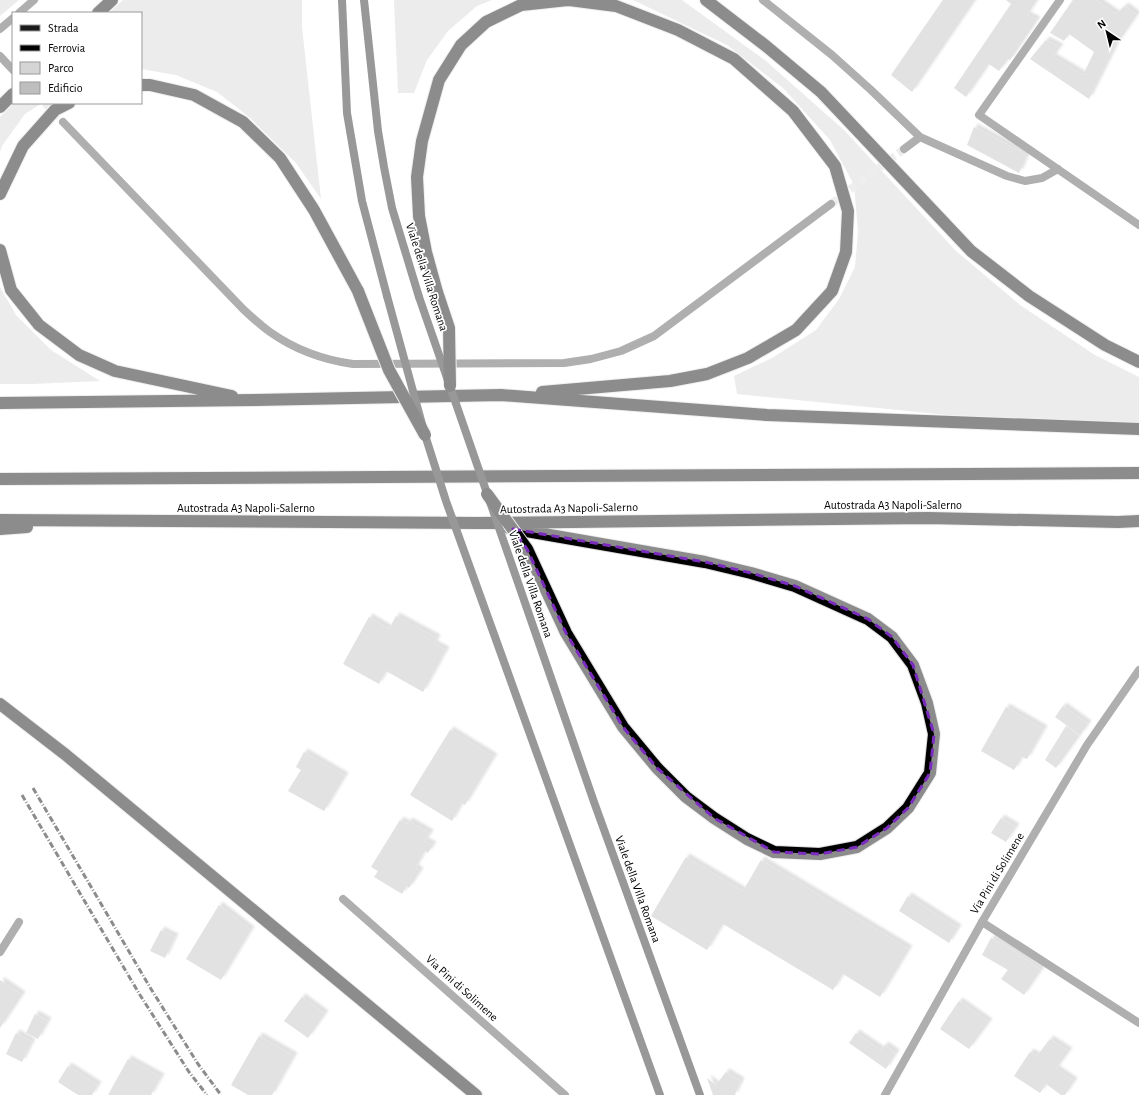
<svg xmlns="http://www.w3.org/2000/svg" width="1139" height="1095" font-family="'Alegreya Sans',sans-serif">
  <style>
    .green { fill: #d5d5d5 }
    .building { fill: #bebebe; filter: url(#shadow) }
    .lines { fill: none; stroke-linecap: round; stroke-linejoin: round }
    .street-tunnel { stroke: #d9d9d9; stroke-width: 8; stroke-dasharray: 8 4; stroke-linecap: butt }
    .highway-casing { stroke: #dbdbdb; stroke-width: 14 }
    .lane { stroke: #4e4e4e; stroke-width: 8 }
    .street { stroke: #4e4e4e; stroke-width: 8 }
    .secondary { stroke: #1b1b1b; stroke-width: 8 }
    .highway { stroke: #000; stroke-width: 12 }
    .rail { stroke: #000; stroke-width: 3; stroke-dasharray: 6 2 1 2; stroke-linecap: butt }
    .highway-bridge-casing { stroke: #dbdbdb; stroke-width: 14; stroke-linecap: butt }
    .secondary-bridge { stroke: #1b1b1b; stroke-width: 8 }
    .highway-bridge { stroke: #000; stroke-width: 12 }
    .marked { fill: none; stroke: #7b2cbf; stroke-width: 3; stroke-dasharray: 8 5; stroke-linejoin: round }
    .labels { text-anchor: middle; stroke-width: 3.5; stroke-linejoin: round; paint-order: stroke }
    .street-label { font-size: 12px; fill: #000; stroke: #fff }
  </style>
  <defs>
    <filter id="shadow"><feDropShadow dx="3.5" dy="-3.5" stdDeviation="1" flood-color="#0004"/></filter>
  </defs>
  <rect width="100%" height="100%" fill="#fff"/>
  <path class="green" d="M 0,0 L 19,0 L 0,16 Z
    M 123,0 L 302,0 L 302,27 L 321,199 L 296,163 L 249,117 L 217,92 L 176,75 L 141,69 L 141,13 L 109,13 Z
    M 394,0 L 492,0 L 477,6 L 448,31 L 427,60 L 414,93 L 398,93 Z
    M 633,0 L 682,0 L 766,61 L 844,130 L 955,250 L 1020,305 L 1095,355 L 1139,377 L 1139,424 L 948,415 L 737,394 L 734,376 L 772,358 L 816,330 L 839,299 L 855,267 L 858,231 L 854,185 L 830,140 L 783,88 L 727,45 Z
    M 14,103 L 42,103 L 25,114 L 2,146 L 0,152 L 0,117 Z
    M 0,287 L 16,315 L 51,350 L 100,381 L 33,384 L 0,384 Z"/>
  <path class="building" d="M 943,0 L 975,0 L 912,92 L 891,75 Z
    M 1006,0 L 1037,0 L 1027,15 L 1037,20 L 1010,60 L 1008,59 L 999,71 L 989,64 L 966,97 L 954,88 L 1011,4 Z
    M 1073,0 L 1096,0 L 1116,14 L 1125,6 L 1137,15 L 1116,45 L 1089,99 L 1030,59 L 1046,40 L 1060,47 L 1053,57 L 1083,75 L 1094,52 L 1069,34 L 1064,41 L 1050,33 Z
    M 974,127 L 1027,155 L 1019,173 L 967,145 Z
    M 396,616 L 437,638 L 434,644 L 446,650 L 423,692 L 386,671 L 379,684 L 343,664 L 369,617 L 389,629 Z
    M 1063,706 L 1088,724 L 1080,735 L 1055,717 Z
    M 1006,707 L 1044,729 L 1027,759 L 1022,757 L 1014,770 L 981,751 Z
    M 1066,726 L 1079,736 L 1056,768 L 1045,760 Z
    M 450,730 L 494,757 L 465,805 L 462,803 L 452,821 L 410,795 Z
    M 304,752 L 345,776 L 324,811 L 288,791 L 301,770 L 296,767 Z
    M 1001,818 L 1016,827 L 1006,842 L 991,833 Z
    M 400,820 L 407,824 L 409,821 L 430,833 L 425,841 L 433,845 L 428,853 L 425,851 L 415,868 L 420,871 L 409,888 L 407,886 L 402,894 L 374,877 L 378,871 L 371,867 Z
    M 686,857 L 743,891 L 761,860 L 909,949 L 880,997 L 843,974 L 833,990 L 723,924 L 707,950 L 651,916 Z
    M 908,896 L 958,928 L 949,943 L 899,911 Z
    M 219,905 L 251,930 L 221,980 L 186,959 Z
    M 161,930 L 175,937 L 165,958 L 150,951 Z
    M 991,938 L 1010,948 L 1041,970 L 1024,995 L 1001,979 L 1008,970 L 982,955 Z
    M 0,980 L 22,995 L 0,1028 Z
    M 302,997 L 325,1014 L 308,1038 L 284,1021 Z
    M 959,1001 L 989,1022 L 969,1049 L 940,1029 Z
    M 35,1014 L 48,1021 L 38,1039 L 26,1033 Z
    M 16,1033 L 32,1042 L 22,1062 L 6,1054 Z
    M 856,1033 L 881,1050 L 885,1045 L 896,1053 L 886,1069 L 849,1043 Z
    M 259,1036 L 294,1056 L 272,1095 L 248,1095 L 231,1085 Z
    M 1050,1039 L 1069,1051 L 1056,1069 L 1074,1081 L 1065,1095 L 1061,1095 L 1046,1084 L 1040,1093 L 1014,1076 L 1030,1052 L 1037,1056 Z
    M 128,1059 L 161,1077 L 151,1095 L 108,1095 Z
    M 68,1066 L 98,1085 L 92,1095 L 78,1095 L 58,1082 Z
    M 726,1072 L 741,1081 L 735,1094 L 736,1095 L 713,1095 L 707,1078 L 716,1085 Z"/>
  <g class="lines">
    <path class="street-tunnel" d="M 45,103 L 63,122
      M 831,204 L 904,149"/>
    <defs>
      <path id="highway" d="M 706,0 L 766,46 L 821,92 L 971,251 L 1029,296 L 1105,345 L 1139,362
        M 98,13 L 112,0
        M 141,85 L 150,85 L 194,95 L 243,122 L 280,158 L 314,210 L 358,291
        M 0,107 L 13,94
        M 0,194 L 23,146 L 55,110 L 69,103
        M 0,250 L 11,290 L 39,325 L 79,355 L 115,371 L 232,396
        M 437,292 L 426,252 L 419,216 L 417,177 L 422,141 L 439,80 L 461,45 L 486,22 L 521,5 L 568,0
        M 542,392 L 670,381 L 707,374 L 748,358 L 796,330 L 832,291 L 846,252 L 848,211 L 835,166 L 793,111 L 734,59 L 678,30 L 616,6 L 569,0
        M 0,403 L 255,400 L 501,395 L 767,415 L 1139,429
        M 0,479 L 1139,473
        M 0,520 L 478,523 L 928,518 L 1118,522 L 1139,521
        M 509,528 L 705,562 L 751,573 L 795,586 L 868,619
        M 0,529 L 27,527
        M 0,704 L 66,755 L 476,1095"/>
    </defs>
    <use href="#highway" class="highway-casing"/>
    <path class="lane" d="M 343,899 L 565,1095
      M 982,922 L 1139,1023
      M 0,952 L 19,922"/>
    <path class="street" d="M 763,0 L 832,55 L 871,90 L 920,137 L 1007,176 L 1025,181 L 1042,178 L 1058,169
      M 1060,0 L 979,115 L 1139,225
      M 19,13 L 34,0
      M 0,29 L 13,18
      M 0,56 L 13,70
      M 63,122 L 244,310 C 252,317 261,326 270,332 C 294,349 324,360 353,364 L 564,363 L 591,359 L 621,351 L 654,336 L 831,204
      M 904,149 L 920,137
      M 885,1095 L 982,922 L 1087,745 L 1139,670"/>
    <path class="secondary" d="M 342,0 L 347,113 L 362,201 L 387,296
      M 364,0 L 378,131 L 384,167 L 392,208 L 419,297"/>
    <use href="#highway" class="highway"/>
    <path class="rail" d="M 33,788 L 151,989 L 198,1064 L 221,1095
      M 22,795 L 140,995 L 189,1072 L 207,1095"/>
    <defs>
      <path id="highway-bridge" d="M 358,291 L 389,370 L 425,435
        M 437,292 L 449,328 L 450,386
        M 487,494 L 527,549 L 566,633 L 623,727 L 657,768 L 686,797 L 714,818 L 747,839 L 774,852 L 820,854 L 857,847 L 887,828 L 908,808 L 930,773 L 934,734 L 927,703 L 913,665 L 892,637 L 868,619"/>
    </defs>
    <use href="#highway-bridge" class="highway-bridge-casing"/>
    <path class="secondary-bridge" d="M 387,296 L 425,435 L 446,501 L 660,1095
      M 419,297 L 594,802 L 700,1095"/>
    <use href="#highway-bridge" class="highway-bridge"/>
  </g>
  <path d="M0 0H1139V1095H0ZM 513,529 L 705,562 L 751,573 L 795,586 L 868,619 L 892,637 L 913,665 L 934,734 L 930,773 L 908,808 L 887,828 L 857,847 L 820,854 L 774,852 L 714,818 L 657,768 L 623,727 L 566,633 L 527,549 Z" fill="#fff" fill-opacity=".55" fill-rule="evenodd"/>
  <path class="marked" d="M 513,529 L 705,562 L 751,573 L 795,586 L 868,619 L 892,637 L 913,665 L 934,734 L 930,773 L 908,808 L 887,828 L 857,847 L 820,854 L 774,852 L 714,818 L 657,768 L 623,727 L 566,633 L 527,549 Z"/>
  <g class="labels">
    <g class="street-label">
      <text transform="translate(427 277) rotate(72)" y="4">Viale della Villa Romana</text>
      <text x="893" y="509">Autostrada A3 Napoli-Salerno</text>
      <text x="246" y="512">Autostrada A3 Napoli-Salerno</text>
      <text transform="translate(569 508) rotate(-1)" y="4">Autostrada A3 Napoli-Salerno</text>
      <text transform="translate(531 584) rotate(71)" y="4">Viale della Villa Romana</text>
      <text transform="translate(997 873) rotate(-59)" y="4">Via Pini di Solimene</text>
      <text transform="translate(638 889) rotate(70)" y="4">Viale della Villa Romana</text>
      <text transform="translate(462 988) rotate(42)" y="4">Via Pini di Solimene</text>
    </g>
  </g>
  <rect x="12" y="12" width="130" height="92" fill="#ffffff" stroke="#999999"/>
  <rect x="20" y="25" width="20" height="6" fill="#1b1b1b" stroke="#999999"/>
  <text x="48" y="32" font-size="12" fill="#000000">Strada</text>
  <rect x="20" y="45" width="20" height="6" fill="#000000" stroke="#999999"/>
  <text x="48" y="52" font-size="12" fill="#000000">Ferrovia</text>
  <rect x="20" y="62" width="20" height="12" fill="#d5d5d5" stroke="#999999"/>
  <text x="48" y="72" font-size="12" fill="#000000">Parco</text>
  <rect x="20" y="82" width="20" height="12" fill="#bebebe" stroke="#999999"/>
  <text x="48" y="92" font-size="12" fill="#000000">Edificio</text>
  <g transform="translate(1107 32) rotate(325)" stroke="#ffffff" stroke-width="3" paint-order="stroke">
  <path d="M0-3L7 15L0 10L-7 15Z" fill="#000000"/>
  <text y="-6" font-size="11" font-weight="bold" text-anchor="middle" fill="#000000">N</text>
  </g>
</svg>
